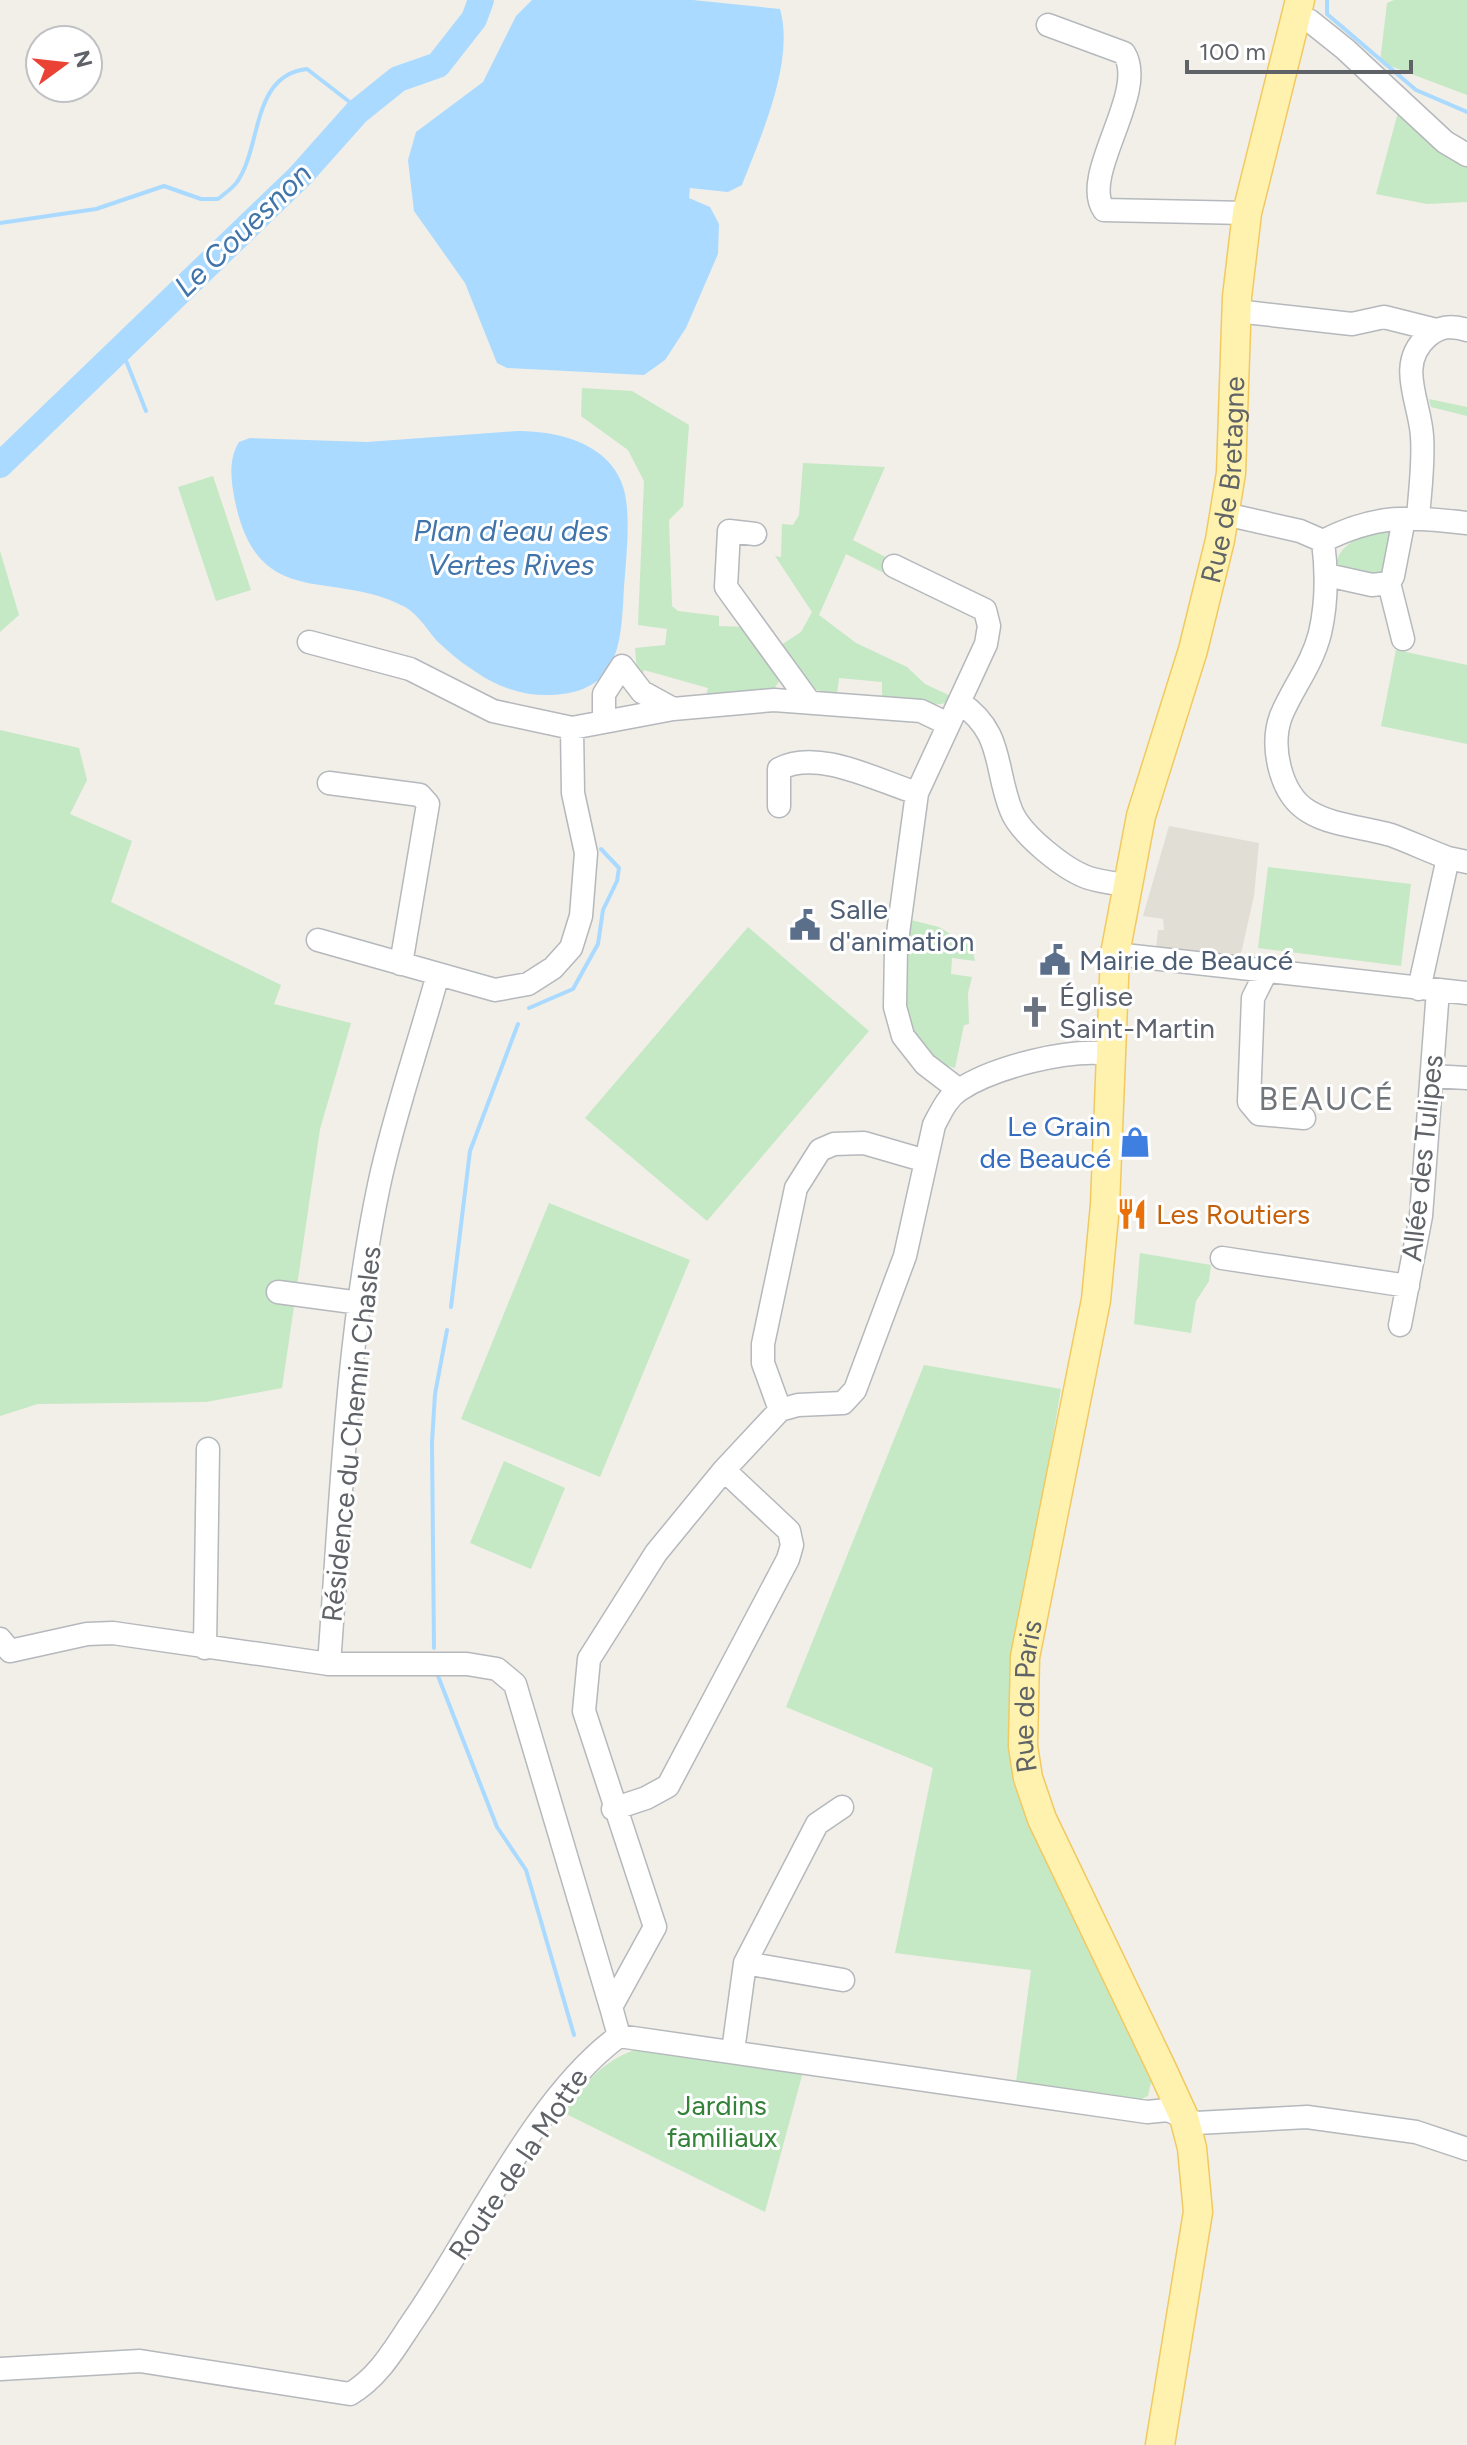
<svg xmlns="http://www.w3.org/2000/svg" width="1467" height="2445" font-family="Figtree,sans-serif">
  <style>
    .education { fill: #e1ded6 }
    .green { fill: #c5e8c5 }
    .water { fill: #aadaff }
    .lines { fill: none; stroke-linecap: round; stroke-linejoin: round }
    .stream { stroke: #aadaff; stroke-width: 4 }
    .river { stroke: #aadaff; stroke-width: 26 }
    .minor-casing { stroke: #b5b8bc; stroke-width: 25 }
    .major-casing { stroke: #f2c960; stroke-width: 31 }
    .minor { stroke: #fff; stroke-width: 22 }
    .major { stroke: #fff2af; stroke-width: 28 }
    .labels { text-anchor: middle; stroke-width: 6; stroke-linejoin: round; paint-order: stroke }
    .street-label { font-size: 28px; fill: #5f6368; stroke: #fff }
    .service-label { font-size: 28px; fill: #4e5e75; stroke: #fff; text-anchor: start }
    .worship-label { font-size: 28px; fill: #5b616d; stroke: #fff; text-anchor: start }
    .shop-label { font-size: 28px; fill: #366cbe; stroke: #fff; text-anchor: end }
    .food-label { font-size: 28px; fill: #c56008; stroke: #fff; text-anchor: start }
    .park-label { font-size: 28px; fill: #348238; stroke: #fff }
    .water-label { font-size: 30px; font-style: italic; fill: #4174aa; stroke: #fff }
    .quarter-label { font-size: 32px; letter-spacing: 2px; fill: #70757a; stroke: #fff }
  </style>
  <rect width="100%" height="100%" fill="#f1efe8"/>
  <path class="education" d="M 1169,826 L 1259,843 L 1254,896 L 1240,958 L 1156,949 L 1158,930 L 1164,930 L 1163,919 L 1143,916 Z"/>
  <path class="green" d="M 1394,0 L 1467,0 L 1467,95 L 1380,62 L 1387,3 Z
    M 1400,105 L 1467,162 L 1467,202 L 1427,204 L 1376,194 Z
    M 582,388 L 632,391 L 689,425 L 683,506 L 669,520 L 672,606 L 678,611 L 719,616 L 719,626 L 745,627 L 779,681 L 773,691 L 705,701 L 708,688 L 644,670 L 642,677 L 637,672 L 635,648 L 665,645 L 667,629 L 638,625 L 644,481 L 628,450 L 581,416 Z
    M 1429,399 L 1467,407 L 1467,416 L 1431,407 Z
    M 803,463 L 885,467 L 853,540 L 893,561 L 886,574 L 846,554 L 819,615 L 856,643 L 907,667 L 925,684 L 955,698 C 937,712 903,701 882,698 L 882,682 L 839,678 L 837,694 C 803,692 795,673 775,649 L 801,632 L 812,612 L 775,556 L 781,557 L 782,524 L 793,525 L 799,515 Z
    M 213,476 L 251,590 L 216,601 L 178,487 Z
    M 1391,526 L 1389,574 L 1338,574 C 1329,543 1369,534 1391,526 Z
    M 0,551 L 19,615 L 0,632 Z
    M 1396,650 L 1467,665 L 1467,744 L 1381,726 Z
    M 0,730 L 79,748 L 87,780 L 70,814 L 132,841 L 111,902 L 281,985 L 274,1004 L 351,1023 L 320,1129 L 282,1388 L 206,1402 L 38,1404 L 0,1416 Z
    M 1268,867 L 1411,884 L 1401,966 L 1258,948 Z
    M 907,919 L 939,927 L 972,947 L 975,961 L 952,958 L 951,974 L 972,977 L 968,993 L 969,1024 L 964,1025 L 955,1068 L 933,1062 L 906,1020 Z
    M 748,927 L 869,1031 L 707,1221 L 585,1118 Z
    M 549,1203 L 690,1260 L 600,1477 L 461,1419 Z
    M 1140,1253 L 1211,1265 L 1209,1281 L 1196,1301 L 1191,1333 L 1134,1324 Z
    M 924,1365 L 1061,1389 L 1018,1639 L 1034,1832 L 1152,2078 L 1148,2096 L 1135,2102 L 1016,2082 L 1031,1970 L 895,1953 L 933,1768 L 786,1707 Z
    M 504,1461 L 565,1488 L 531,1569 L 470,1543 Z
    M 637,2049 L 803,2072 L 765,2212 L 560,2111 C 584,2085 602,2061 637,2049 Z"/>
  <path class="water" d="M 532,0 L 693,0 L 780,9 C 795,61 761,136 742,185 L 728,192 L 690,188 L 689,198 L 710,207 L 719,224 L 718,254 L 686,328 L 665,360 L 644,375 L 507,368 L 497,363 L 465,283 L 414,211 L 408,160 L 416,132 L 483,82 L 516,16 Z
    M 517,431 C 568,431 624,449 627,508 C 629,534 626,560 624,587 C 621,642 621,693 550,695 C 524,696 497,687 476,672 C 463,664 450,653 438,642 C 428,631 418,614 405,607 C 333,568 258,613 235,501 C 231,481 228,460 239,442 L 250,438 L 367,442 Z"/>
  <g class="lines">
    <path class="stream" d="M 1327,0 L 1327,14 L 1416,90 L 1467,112
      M 0,223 L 96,209 L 164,186 L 201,199 L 218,199 C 224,194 233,188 237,182 C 262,147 251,75 307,69 L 360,110
      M 121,348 L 146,411
      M 529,1008 L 573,989 L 598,944 L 603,910 L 617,881 L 619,868 L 601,849
      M 451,1307 L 470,1151 L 518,1024
      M 434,1648 L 432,1442 L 435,1394 L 447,1330
      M 438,1676 L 497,1827 L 526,1870 L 574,2035"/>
    <path class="river" d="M 0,465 L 300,176 L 357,112 L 398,79 L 438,65 L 474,19 L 481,0"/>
    <defs>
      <path id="minor" d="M 1295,17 L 1310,21 L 1345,49 L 1445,142 L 1467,155
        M 1048,25 L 1124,53 C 1149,92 1079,175 1104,210 L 1247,213
        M 1236,311 L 1352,324 L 1384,317 L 1436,330
        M 1225,514 L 1300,531 L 1323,541 C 1376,514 1410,516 1467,523
        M 1418,517 C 1420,491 1424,463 1422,436 C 1420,402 1396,364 1427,337 C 1440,326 1451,325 1467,330
        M 755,534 L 729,531 L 726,587 L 808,700
        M 1323,541 C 1327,572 1327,603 1320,633 C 1312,665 1293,687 1281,716 C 1270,746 1280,794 1308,811 C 1332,826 1364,827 1391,835 C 1410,842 1429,851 1448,858
        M 894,566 L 985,610 L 989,626 L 986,644 L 917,793 L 896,948 L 895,1007 L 903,1036 L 925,1064 L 959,1090
        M 1327,575 L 1372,585 L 1389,583 L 1393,576 L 1404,519
        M 1389,583 L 1403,639
        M 309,642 L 410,669 L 493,711 L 572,728 L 673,709 L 774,700 L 921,711 L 948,724
        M 959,702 C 1004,732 994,767 1011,810 C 1020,834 1065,870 1089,878 C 1101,882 1114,883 1126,885
        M 604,721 L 604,694 L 622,666 L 642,692 L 673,709
        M 329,783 L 420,795 L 428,804 L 401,964
        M 779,806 L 779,769 C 818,748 878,781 917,793
        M 318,940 L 495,990 L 528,984 L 553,968 L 571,948 L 581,916 L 586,853 L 573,793 L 572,728
        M 1115,954 L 1467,993
        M 1266,972 L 1253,998 L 1249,1102 L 1259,1114 L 1304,1118
        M 1419,989 L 1448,858 L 1467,862
        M 1432,1076 L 1467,1078
        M 1222,1258 L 1408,1286
        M 278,1292 L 360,1303
        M 1400,1325 L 1421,1216 L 1438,990
        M 780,1410 L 763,1363 L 763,1344 L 796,1188 L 820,1150 L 834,1144 L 864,1143 L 926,1161
        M 0,1639 L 10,1651 L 87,1634 L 113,1633 L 329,1664 L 467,1664 L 497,1669 L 515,1684 L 611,2007
        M 205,1648 L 208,1449
        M 329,1664 C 341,1505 346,1342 379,1185 C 394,1114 419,1044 438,974
        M 613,1809 L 646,1798 L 668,1786 L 788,1559 L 792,1545 L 789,1531 L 724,1470
        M 745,1963 L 843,1980
        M 619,2036 L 611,2007 L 655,1927 L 584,1711 L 589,1659 L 656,1553 L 724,1470 L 780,1410 L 798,1405 L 843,1403 L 855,1390 L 905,1256 L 934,1125 C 941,1112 947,1098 959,1090 C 994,1067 1069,1048 1110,1054
        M 733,2051 L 745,1963 L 817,1824 L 842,1807
        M 0,2369 L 140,2361 L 350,2394 C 379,2377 394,2349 413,2321 C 473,2235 535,2097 619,2036 L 1147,2112 L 1168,2110 L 1196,2123 L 1307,2117 L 1416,2132 L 1467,2149"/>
      <g id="major">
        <path id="s1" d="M 1160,2445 L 1198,2212 L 1192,2148 L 1184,2117 L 1162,2069 L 1042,1819 L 1028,1778 L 1023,1746 L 1025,1657 L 1096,1300 L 1105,1205 L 1115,954 L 1141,816 L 1193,650 L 1220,540 L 1231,473 L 1237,297 L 1247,213 L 1300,0"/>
      </g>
    </defs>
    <use href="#minor" class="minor-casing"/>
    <use href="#major" class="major-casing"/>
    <use href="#minor" class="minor"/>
    <use href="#major" class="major"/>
  </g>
  <defs>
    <symbol id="civic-bare" viewBox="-9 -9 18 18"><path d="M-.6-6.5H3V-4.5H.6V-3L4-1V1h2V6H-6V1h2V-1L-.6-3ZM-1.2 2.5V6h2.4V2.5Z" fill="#5c6f8a" stroke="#fff" stroke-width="2.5" paint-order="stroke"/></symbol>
    <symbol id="church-bare" viewBox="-9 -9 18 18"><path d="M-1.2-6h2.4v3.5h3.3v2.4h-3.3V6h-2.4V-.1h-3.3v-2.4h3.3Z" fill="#6b7280" stroke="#fff" stroke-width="2.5" paint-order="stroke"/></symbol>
    <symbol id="shop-bare" viewBox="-9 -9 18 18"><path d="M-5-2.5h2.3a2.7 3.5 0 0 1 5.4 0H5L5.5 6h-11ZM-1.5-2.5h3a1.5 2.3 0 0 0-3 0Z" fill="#3f7fe0" stroke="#fff" stroke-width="2.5" paint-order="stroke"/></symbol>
    <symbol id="restaurant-bare" viewBox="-9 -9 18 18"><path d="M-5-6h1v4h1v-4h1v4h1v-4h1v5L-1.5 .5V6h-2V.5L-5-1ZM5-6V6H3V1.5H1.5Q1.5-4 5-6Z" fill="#e8710a" stroke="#fff" stroke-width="2.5" paint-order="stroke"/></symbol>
  </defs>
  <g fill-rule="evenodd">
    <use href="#civic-bare" x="783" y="903" width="44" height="44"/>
    <use href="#civic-bare" x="1033" y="938" width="44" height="44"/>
    <use href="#church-bare" x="1013" y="990" width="44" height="44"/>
    <use href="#shop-bare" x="1113" y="1120" width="44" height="44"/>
    <use href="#restaurant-bare" x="1110" y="1192" width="44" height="44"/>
  </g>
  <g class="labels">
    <g class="street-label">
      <text dy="10" stroke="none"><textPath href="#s1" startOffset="2026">Rue de Bretagne</textPath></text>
      <text transform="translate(1422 1158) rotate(-84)" y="10">Allée des Tulipes</text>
      <text transform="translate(351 1434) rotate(-84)" y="10">Résidence du Chemin Chasles</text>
      <text dy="10" stroke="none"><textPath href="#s1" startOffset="788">Rue de Paris</textPath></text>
      <text transform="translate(518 2164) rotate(-56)" y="10">Route de la Motte</text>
    </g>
    <g class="service-label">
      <text x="829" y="919">Salle<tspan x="829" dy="32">d'animation</tspan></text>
      <text x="1079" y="970">Mairie de Beaucé</text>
    </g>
    <g class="worship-label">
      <text x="1059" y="1006">Église<tspan x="1059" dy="32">Saint-Martin</tspan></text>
    </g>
    <g class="shop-label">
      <text x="1111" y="1136">Le Grain<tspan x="1111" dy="32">de Beaucé</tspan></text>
    </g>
    <g class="food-label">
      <text x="1156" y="1224">Les Routiers</text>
    </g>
    <g class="park-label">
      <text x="722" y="2115">Jardins<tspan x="722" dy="32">familiaux</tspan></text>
    </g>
    <g class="water-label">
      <text transform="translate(243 230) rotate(-44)" y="10">Le Couesnon</text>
      <text x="511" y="541">Plan d'eau des<tspan x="511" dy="34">Vertes Rives</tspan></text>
    </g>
    <g class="quarter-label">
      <text x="1327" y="1110">BEAUCÉ</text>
    </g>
  </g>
  <g transform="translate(64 64) rotate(75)"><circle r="38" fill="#ffffff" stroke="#bfc1c3" stroke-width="2"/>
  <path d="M0-6L14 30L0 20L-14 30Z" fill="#ea4335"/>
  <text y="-12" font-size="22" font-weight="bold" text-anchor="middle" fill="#5f6368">N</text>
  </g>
  <path d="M1187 60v12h224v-12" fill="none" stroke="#5f6368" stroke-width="4"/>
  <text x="1199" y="60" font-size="24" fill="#5f6368" stroke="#ffffff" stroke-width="6" paint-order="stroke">100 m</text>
</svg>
